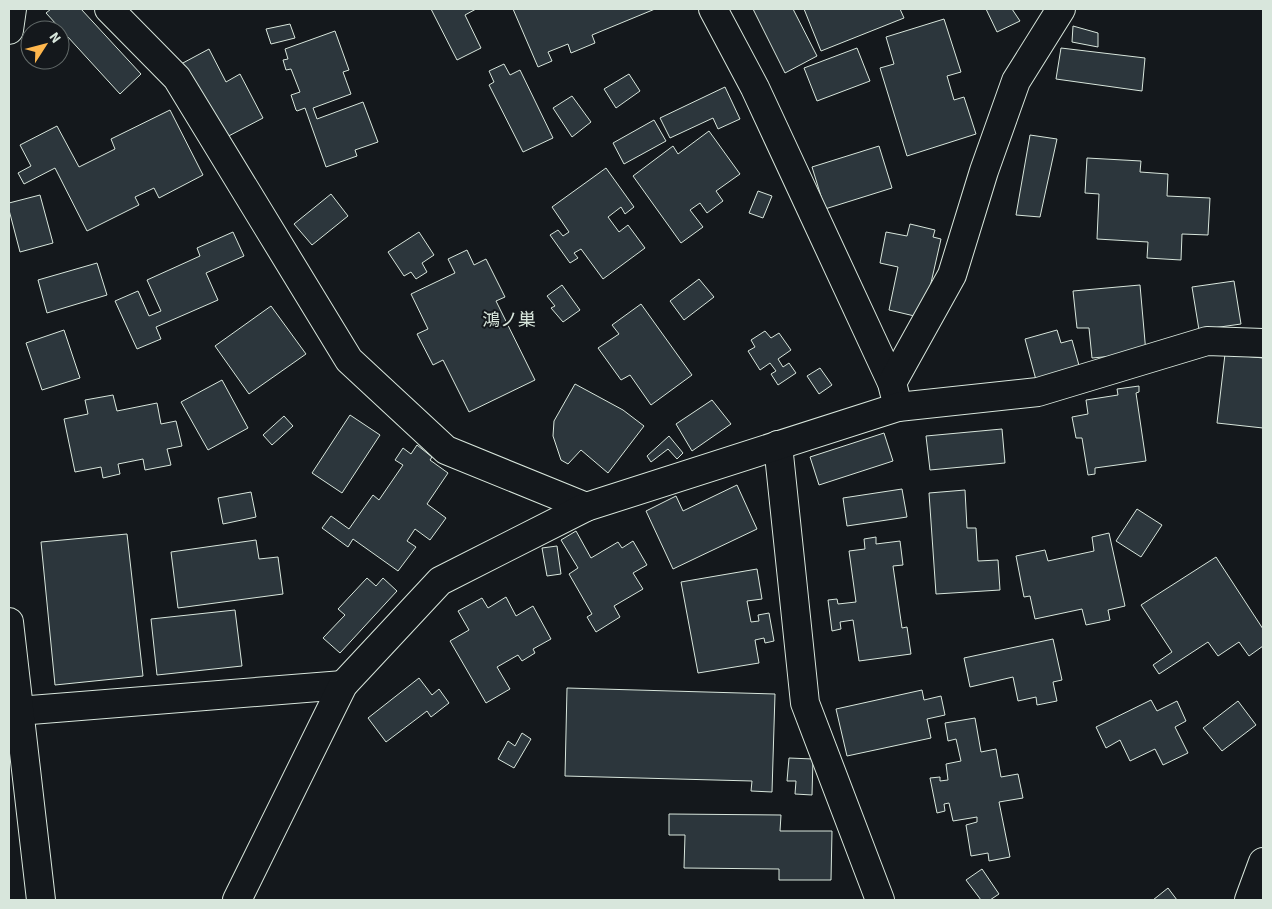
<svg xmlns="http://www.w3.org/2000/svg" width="1272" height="909" font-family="'Source Sans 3','Noto Sans JP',sans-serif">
<rect width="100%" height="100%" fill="#14181c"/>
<!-- building -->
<g fill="#2c363c" stroke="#d8e6dc">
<path d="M51 9H81L141 74 120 94 46 13Z"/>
<path d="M431 9H476L465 15 481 48 457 60Z"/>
<path d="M513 9H655L592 35 595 43 571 53 568 44 548 52 552 61 538 67Z"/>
<path d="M753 9H793L817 56 785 73Z"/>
<path d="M804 9H900L904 18 821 51Z"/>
<path d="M986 9H1012L1020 21 997 32Z"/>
<path d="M944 19 961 72 947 76 954 100 964 97 976 134 907 156 880 68 894 64 886 37Z"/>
<path d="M290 24 295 38 271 44 266 29Z"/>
<path d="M1073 26 1098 33V47L1072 42Z"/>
<path d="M335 31 349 70 343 72 351 94 313 108 317 119 363 102 378 142 355 150 357 156 326 167 305 108 297 111 296 110 291 95 300 92 291 69 286 70 283 60 288 59 285 49Z"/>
<path d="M857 48 870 81 817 101 804 68Z"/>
<path d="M1061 48 1145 58 1142 91 1056 79Z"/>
<path d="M209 49 226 82 240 74 263 118 221 140 181 64Z"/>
<path d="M504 64 510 75 520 70 553 138 523 152 489 85 494 82 489 71Z"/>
<path d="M629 74 640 91 616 108 604 89Z"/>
<path d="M725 87 740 119 718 129 713 118 670 138 660 118Z"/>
<path d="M572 96 591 122 572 137 553 108Z"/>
<path d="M170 110 203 175 159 198 154 188 135 197 139 205 87 231 55 168 24 184 18 173 31 166 20 145 57 126 79 167 115 149 111 139Z"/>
<path d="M654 120 666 141 624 164 613 143Z"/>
<path d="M709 131 740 174 716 191 723 201 707 213 700 203 690 210 703 227 681 243 633 176 673 146 678 154Z"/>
<path d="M1030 135 1057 139 1040 217 1016 215Z"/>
<path d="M879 146 892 188 825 209 812 167Z"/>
<path d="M1087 158 1141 161 1140 172 1168 174 1167 196 1210 198 1208 235 1182 234 1181 260 1147 258 1148 242 1097 239 1099 194 1085 193Z"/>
<path d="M606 168 634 207 625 214 621 207 608 217 619 232 628 225 645 248 603 279 581 249 574 253 578 258 570 263 550 235 558 230 563 236 569 232 552 207Z"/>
<path d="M758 191 772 196 763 218 749 213Z"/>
<path d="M331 194 348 216 312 245 294 224Z"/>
<path d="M40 195 53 243 20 252 9 210V203Z"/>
<path d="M910 224 935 230 933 237 941 239 923 318 889 310 898 267 880 263 886 232 907 236Z"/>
<path d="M233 232 244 256 206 273 218 300 156 327 161 339 137 349 115 301 138 291 149 316 161 311 147 280 200 256 197 248Z"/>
<path d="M419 232 434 255 422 263 427 272 416 279 411 272 404 276 388 252Z"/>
<path d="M467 250 474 265 486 259 505 297 496 301 535 380 469 412 443 360 433 365 417 334 428 329 411 294 455 273 448 259Z"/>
<path d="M97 263 107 295 47 313 38 280Z"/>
<path d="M699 279 714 297 684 320 670 301Z"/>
<path d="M1234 281 1241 324 1199 330 1192 287Z"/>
<path d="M562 285 580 310 563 322 551 308 555 306 547 296Z"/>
<path d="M1140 285 1146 353 1092 358 1089 328H1077L1073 291Z"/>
<path d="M641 304 692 375 651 405 630 375 621 380 598 348 619 334 612 325Z"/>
<path d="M271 306 306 354 249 394 215 346Z"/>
<path d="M64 330 80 378 42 390 26 343Z"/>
<path d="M1057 330 1061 343 1072 340 1080 369 1036 380 1025 339Z"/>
<path d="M765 331 771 338 779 333 791 350 778 359 783 367 789 363 796 373 778 385 771 374 776 371 770 363 760 370 748 351 755 347 751 340Z"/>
<path d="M1225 354 1263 358V428L1217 423Z"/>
<path d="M820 368 832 385 819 394 807 376Z"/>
<path d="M222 380 248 428 208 450 181 402Z"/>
<path d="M575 384 623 410 644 426 608 473 581 450 568 464 561 460 553 436 554 421Z"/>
<path d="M1139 386V392L1136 393 1146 461 1095 468V474L1088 475 1082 438H1076L1072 417 1088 414 1086 400 1118 395 1117 389Z"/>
<path d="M113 395 117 411 157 403 161 424 176 421 182 446 167 449 171 465 145 470 143 459 118 464 120 474 103 478 101 467 75 472 64 419 88 414 85 400Z"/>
<path d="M712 400 731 424 692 451 676 424Z"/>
<path d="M350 415 380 435 342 493 312 473Z"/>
<path d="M284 416 293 426 272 445 263 435Z"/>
<path d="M1002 429 1005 463 930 470 926 436Z"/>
<path d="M884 433 893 461 819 485 810 457Z"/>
<path d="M669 436 683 453 677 459 668 449 651 462 647 456Z"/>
<path d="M417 445 432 457 430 460 448 473 427 504 446 518 430 540 415 529 407 541 416 547 398 571 353 539 348 547 322 528 331 516 349 529 373 495 379 500 403 465 395 460 403 448 411 454Z"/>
<path d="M737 485 757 529 673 569 646 511 676 496 683 511Z"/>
<path d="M902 489 907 517 847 526 843 498Z"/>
<path d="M965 490 967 528H976L978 561 998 560 1000 590 936 594 929 493Z"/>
<path d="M251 492 256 517 223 524 218 498Z"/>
<path d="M1137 509 1162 525 1141 557 1116 541Z"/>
<path d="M576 531 591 558 618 542 622 548 633 541 647 565 633 573 643 589 614 606 620 617 596 632 587 617 592 614 569 574 578 568 561 540Z"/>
<path d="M1109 533 1125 606 1108 610 1110 620 1086 625 1082 609 1035 619 1030 596 1024 597 1016 556 1045 550 1048 561 1094 551 1092 537Z"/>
<path d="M127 534 143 676 55 685 41 542Z"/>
<path d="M876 537V544L900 541 903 565 893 566 902 628 907 627 911 654 859 661 853 620 840 622 841 629 832 631 828 600 837 599 838 604 856 602 849 551 865 549 864 539Z"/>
<path d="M256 540 259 559 278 557 283 594 178 608 171 552Z"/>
<path d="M557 546 561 574 547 576 542 548Z"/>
<path d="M1216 557 1263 629V646L1249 656 1239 642 1218 656 1208 642 1159 674 1153 665 1172 652 1141 605Z"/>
<path d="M757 569 762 599 747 601 751 622 759 621 758 615 769 613 774 641 765 643 764 638 755 640 759 663 698 673 681 582Z"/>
<path d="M367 578 376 586 383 578 397 591 340 653 323 638 345 615 338 609Z"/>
<path d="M506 597 516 616 533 606 551 639 533 649 535 653 522 661 518 655 497 667 510 689 486 703 450 641 469 630 458 611 482 598 488 608Z"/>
<path d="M235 610 242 666 157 675 151 619Z"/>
<path d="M1053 639 1062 680 1053 682 1057 701 1037 705 1036 697 1018 701 1013 677 970 687 964 658Z"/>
<path d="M419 678 432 695 439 689 449 703 431 717 427 711 386 742 368 718Z"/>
<path d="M567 688 775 694 772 792 751 791 752 781 565 776Z"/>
<path d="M922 690 924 700 941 696 945 715 927 719 931 738 847 756 836 709Z"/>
<path d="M1151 700 1157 711 1177 701 1186 721 1175 727 1188 753 1163 765 1155 749 1130 761 1120 740 1106 748 1096 727Z"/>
<path d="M1238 701 1256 725 1222 751 1203 728Z"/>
<path d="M975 718 981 752 996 749 1001 777 1018 774 1023 798 999 802 1010 857 989 861 988 853 971 856 966 825 977 822V817L953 821 949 803 944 804 945 811 937 813 930 778 940 777V781L948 780 946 764 961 761 956 739 948 741 945 723Z"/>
<path d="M522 733 531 739 514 768 498 759 508 741 515 746Z"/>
<path d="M789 758 813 759 812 795 795 794 796 781H787Z"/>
<path d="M669 814 781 815 780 831H832L831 880H779V869L684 868 685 835H669Z"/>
<path d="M982 869 999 894 990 900H981L966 880Z"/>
<path d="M1168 888 1177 900H1153Z"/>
</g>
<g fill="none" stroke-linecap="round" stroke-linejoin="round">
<defs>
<g id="street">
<path d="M109 9 177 78 349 360 446 450 586 507"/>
<path d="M713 9 755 88 892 383 898 407"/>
<path d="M892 383 952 275 984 171 1016 81 1061 9"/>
<path d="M778 445 805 703 880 900"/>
<path d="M18 711 343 685"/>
<path d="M237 900 343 685 440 581 586 507 898 407 1038 392 1207 341 1263 343"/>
<path d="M1249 900 1263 862"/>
</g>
<g id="secondary">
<path d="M9 30 12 9"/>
<path d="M9 622 41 900"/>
</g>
</defs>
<!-- street casing -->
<use href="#street" stroke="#d8e6dc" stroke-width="30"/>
<!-- secondary casing -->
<use href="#secondary" stroke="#d8e6dc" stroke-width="30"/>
<!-- street -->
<use href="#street" stroke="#14181c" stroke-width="28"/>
<!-- secondary -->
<use href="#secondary" stroke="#14181c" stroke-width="28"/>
</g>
<g text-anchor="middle" stroke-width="4" stroke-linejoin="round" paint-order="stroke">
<!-- neighbourhood labels -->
<g font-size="18" fill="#d8e6dc" stroke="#14181c">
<text x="509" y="326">鴻ノ巣</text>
</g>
</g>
<!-- border -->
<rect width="1272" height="909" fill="none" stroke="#d8e6dc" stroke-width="20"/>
<!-- north arrow -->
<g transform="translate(45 45) rotate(54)"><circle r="24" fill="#14181c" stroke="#626a69"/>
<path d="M0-4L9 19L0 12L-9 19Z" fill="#ffb74d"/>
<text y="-8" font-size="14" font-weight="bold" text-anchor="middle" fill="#d8e6dc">N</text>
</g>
</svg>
